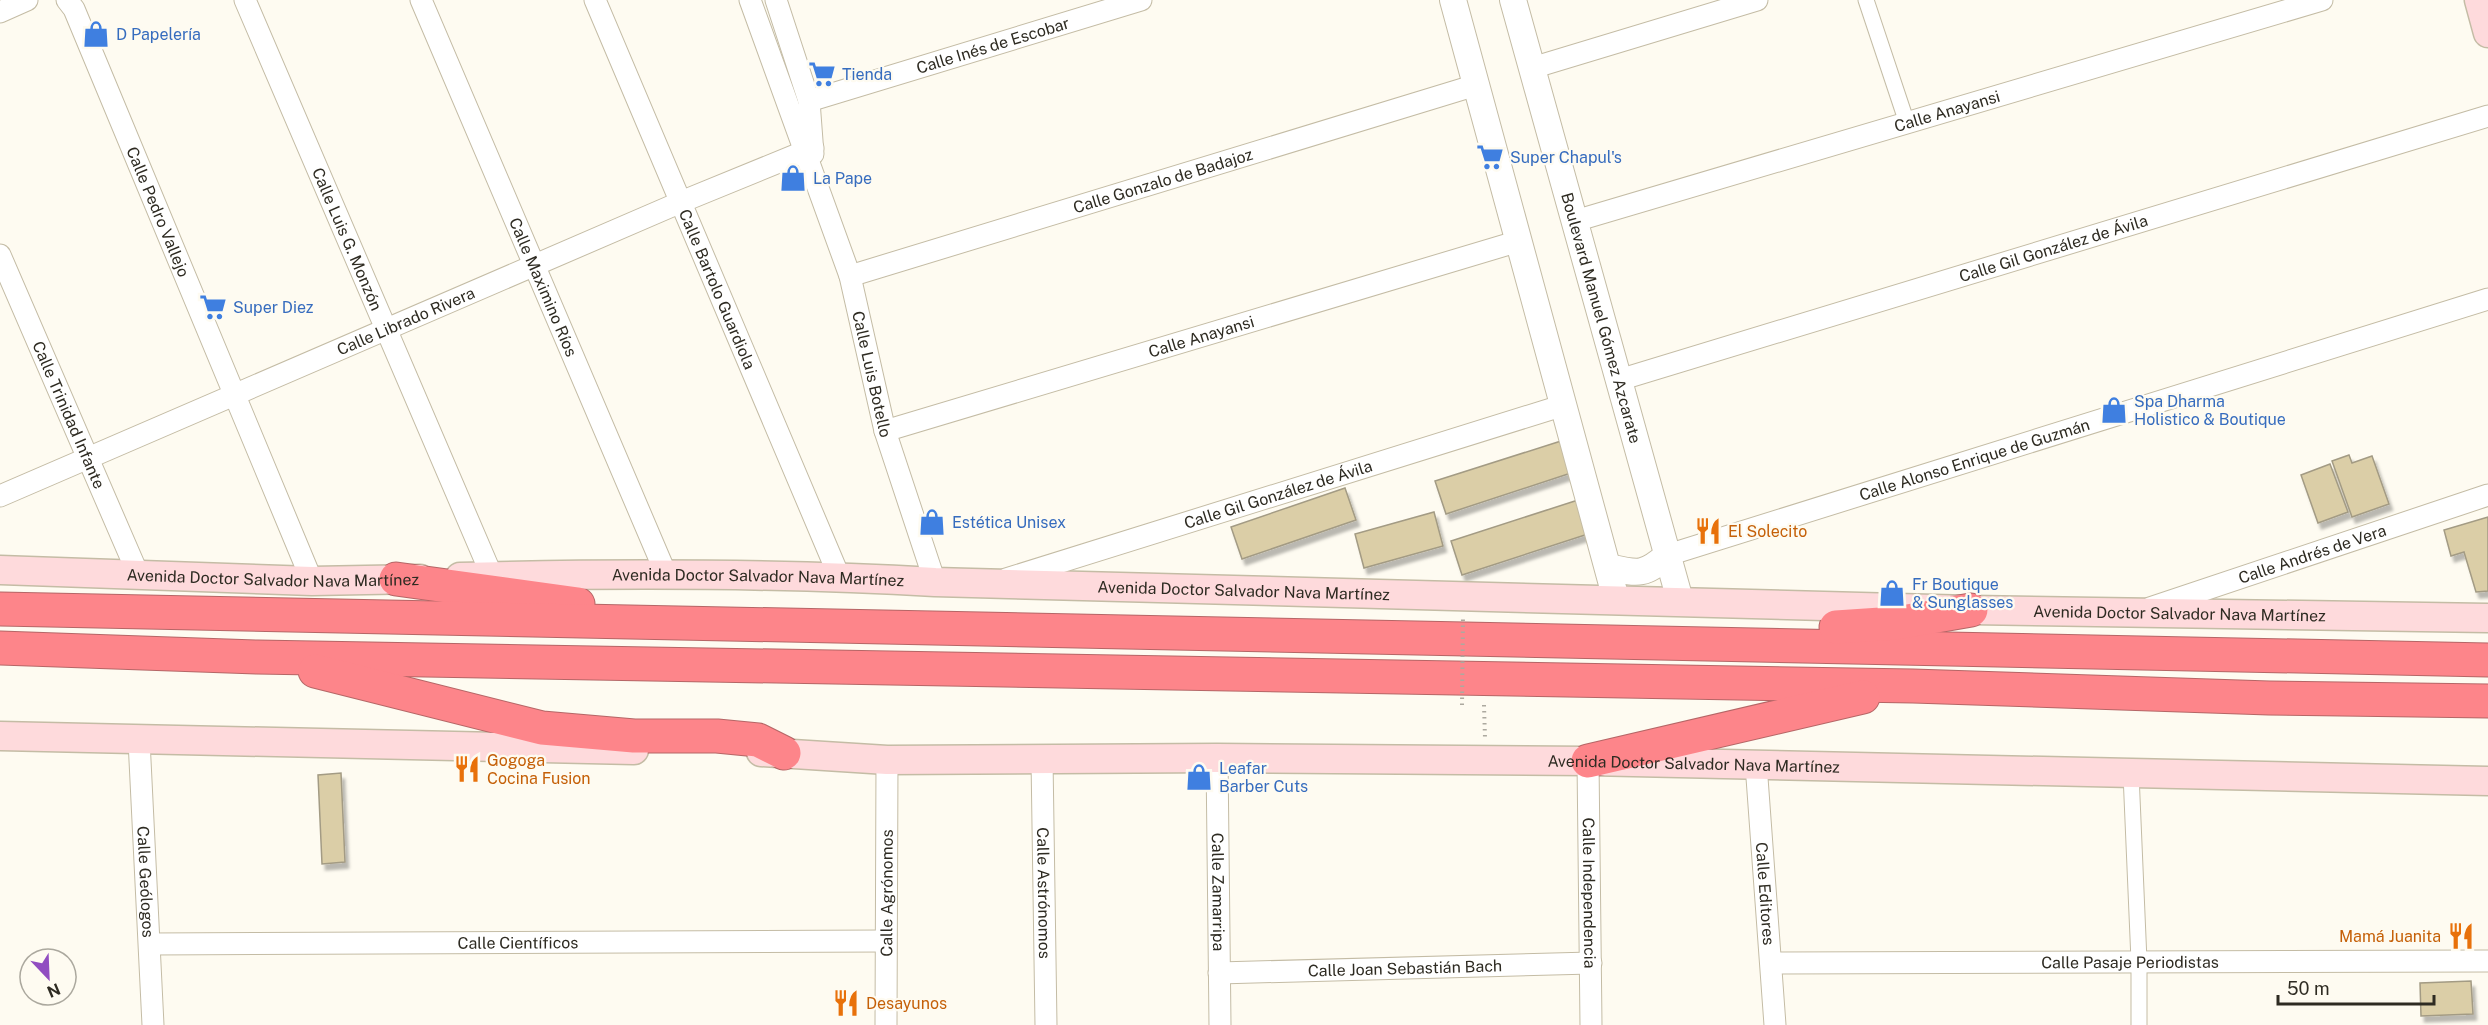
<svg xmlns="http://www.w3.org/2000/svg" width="2488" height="1025" font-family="'Public Sans',sans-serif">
<defs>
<filter id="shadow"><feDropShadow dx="3.5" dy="6" stdDeviation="1.5" flood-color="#0004"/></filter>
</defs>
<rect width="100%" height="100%" fill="#fefbf1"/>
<!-- building -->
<g fill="#dbcea7" stroke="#a39b84" stroke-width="1.5" filter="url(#shadow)">
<path d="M1561 441 1571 473 1446 514 1435 481Z"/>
<path d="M2349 455 2352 463 2372 456 2389 504 2352 517 2332 461Z"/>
<path d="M2330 464 2348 512 2318 523 2301 475Z"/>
<path d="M1345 488 1356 520 1242 559 1231 527Z"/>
<path d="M1578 500 1588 534 1462 575 1451 541Z"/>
<path d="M1434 512 1443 546 1364 568 1355 534Z"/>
<path d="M2488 517V591L2476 592 2464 552 2451 556 2444 530Z"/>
<path d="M341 773 345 862 322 864 318 775Z"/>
<path d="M2471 981 2473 1014 2421 1016 2420 983Z"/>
</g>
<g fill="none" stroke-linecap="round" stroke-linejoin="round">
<defs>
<g id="pedestrian">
<path d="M1866 0 1907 123"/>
<path d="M2131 774 2139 961V1025"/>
</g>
<g id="minor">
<path id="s1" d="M67 0 74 9 312 581"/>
<path id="s2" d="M245 0 492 576"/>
<path id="s3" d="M421 0 666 574"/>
<path id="s4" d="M595 0 839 576"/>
<path id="s5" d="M750 0 850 276 885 431 935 582"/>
<path d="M776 0 809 101 813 154"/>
<path d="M0 12 27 0"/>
<path d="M1532 68 1757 0"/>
<path id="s6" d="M809 101 1141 0"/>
<path id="s7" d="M1575 221 2322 0"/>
<path id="s8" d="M0 255 138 574"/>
<path id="s9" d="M850 276 1476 85"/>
<path id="s10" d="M1619 380 2488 116"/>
<path id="s11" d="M885 431 1519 241"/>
<path id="s12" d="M0 496 681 202 813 148"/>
<path id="s13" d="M1668 555 2488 299"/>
<path id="s14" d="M1006 579 1564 405"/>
<path id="s15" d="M2150 608 2488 495"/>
<path id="s16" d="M139 740 153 1025"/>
<path id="s17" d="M1217 758 1220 1025"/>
<path id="s18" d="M1042 759 1046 1025"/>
<path id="s19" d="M1588 761 1591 1025"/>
<path id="s20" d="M1756 764 1775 1025"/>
<path id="s21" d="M150 944 884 941"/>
<path id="s22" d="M1772 963 2488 961"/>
<path id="s23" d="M1219 973 1591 963"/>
<path id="s24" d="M886 1025 887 760"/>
</g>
<g id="tertiary">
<path d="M1453 0 1616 599"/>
<path id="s25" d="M1513 0 1680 600"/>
<path d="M1608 567C1639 574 1643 576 1668 555"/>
</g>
<g id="secondary">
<path d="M2479 0 2488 33"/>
<path id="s26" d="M0 570 312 581 420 579"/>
<path id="s27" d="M460 577C618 573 777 573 935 582L1971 610 2488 618"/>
<path d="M0 736 634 750"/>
<path id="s28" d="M761 752 887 760 1217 758 1588 761 2488 781"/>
</g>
<g id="motorway">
<path d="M396 579 578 604"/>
<path d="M0 609 2488 660"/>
<path d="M1836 627 1896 623 1971 610"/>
<path d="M0 648 257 657 1913 686 2269 698 2488 701"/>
<path d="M315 671 542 728 634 736H717L758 740 784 753"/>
<path d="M1588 761 1863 697"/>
</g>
</defs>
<!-- pedestrian casing -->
<use href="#pedestrian" stroke="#c4bca5" stroke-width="17"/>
<!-- minor casing -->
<use href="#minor" stroke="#c4bca5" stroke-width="23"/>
<!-- tertiary casing -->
<use href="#tertiary" stroke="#c4bca5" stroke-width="28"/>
<!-- secondary casing -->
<use href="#secondary" stroke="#c4bca5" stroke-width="31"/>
<!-- motorway casing -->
<use href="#motorway" stroke="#b56666" stroke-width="35"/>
<!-- path -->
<path stroke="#aca99f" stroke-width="4" stroke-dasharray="1.5 4.5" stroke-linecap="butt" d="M1484 705 1485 738"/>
<!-- pedestrian -->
<use href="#pedestrian" stroke="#fff" stroke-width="15"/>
<!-- minor -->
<use href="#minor" stroke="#fff" stroke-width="21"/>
<!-- tertiary -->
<use href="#tertiary" stroke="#fff" stroke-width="26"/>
<!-- secondary -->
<use href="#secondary" stroke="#fedadc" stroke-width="28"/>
<!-- motorway -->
<use href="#motorway" stroke="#fd858a" stroke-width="33"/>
<!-- path-bridge -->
<path stroke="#aca99f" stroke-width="4" stroke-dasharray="1.5 4.5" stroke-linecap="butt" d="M1462 705 1463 615"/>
</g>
<!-- icons -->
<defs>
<symbol id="shop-bare" viewBox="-9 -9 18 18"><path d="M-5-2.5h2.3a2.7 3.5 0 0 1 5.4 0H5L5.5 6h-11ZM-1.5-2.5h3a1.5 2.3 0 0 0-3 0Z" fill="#3f7fe0" stroke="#fefbf1" stroke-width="2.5" paint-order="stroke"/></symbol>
<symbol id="supermarket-bare" viewBox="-9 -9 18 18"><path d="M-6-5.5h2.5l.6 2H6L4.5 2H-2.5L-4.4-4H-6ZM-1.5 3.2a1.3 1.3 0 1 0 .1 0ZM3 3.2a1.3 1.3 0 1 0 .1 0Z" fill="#3f7fe0" stroke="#fefbf1" stroke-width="2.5" paint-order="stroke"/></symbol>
<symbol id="restaurant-bare" viewBox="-9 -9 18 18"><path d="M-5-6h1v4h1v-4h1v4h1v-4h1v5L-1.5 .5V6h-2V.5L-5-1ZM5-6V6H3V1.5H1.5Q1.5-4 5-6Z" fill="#e8710a" stroke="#fefbf1" stroke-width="2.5" paint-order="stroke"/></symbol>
</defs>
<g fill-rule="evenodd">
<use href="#shop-bare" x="77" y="15" width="38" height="38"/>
<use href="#supermarket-bare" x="803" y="55" width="38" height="38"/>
<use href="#supermarket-bare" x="1471" y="138" width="38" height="38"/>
<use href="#shop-bare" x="774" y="159" width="38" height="38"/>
<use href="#supermarket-bare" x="194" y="288" width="38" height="38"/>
<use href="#shop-bare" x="2095" y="391" width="38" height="38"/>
<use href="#shop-bare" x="913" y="503" width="38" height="38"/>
<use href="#restaurant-bare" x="1689" y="512" width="38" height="38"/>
<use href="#shop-bare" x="1873" y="574" width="38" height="38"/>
<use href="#restaurant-bare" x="448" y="750" width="38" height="38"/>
<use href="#shop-bare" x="1180" y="758" width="38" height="38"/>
<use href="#restaurant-bare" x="2442" y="917" width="38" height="38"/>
<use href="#restaurant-bare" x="827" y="984" width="38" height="38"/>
</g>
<g text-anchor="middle" stroke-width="4.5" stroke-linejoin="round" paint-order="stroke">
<!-- shop labels -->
<g font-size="16" fill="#366cbe" stroke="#fefbf1" text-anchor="start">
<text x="116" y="40">D Papelería</text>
<text x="842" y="80">Tienda</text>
<text x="1510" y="163">Super Chapul's</text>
<text x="813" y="184">La Pape</text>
<text x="233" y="313">Super Diez</text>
<text x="2134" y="407">Spa Dharma<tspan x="2134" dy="18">Holistico &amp; Boutique</tspan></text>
<text x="952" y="528">Estética Unisex</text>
<text x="1912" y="590">Fr Boutique<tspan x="1912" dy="18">&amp; Sunglasses</tspan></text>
<text x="1219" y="774">Leafar<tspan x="1219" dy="18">Barber Cuts</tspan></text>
</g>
<!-- street labels -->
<g font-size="16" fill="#2e2b22" stroke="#fefbf1">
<text dy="6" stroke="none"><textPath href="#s6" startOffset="192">Calle Inés de Escobar</textPath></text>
<text dy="6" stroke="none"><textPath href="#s7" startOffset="388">Calle Anayansi</textPath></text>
<text dy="6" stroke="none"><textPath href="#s9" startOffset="327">Calle Gonzalo de Badajoz</textPath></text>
<text dy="6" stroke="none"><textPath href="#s1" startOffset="231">Calle Pedro Vallejo</textPath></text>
<text dy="6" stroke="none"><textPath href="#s2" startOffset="260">Calle Luis G. Monzón</textPath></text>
<text dy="6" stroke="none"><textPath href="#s10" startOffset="454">Calle Gil González de Ávila</textPath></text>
<text dy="6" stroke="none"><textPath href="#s3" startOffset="312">Calle Maximino Ríos</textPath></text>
<text dy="6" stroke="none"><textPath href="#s4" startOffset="314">Calle Bartolo Guardiola</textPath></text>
<text dy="6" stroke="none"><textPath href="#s25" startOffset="330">Boulevard Manuel Gómez Azcarate</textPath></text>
<text dy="6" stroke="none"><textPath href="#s12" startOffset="442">Calle Librado Rivera</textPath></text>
<text dy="6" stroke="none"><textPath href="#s11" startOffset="330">Calle Anayansi</textPath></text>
<text dy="6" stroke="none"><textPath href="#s5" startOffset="394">Calle Luis Botello</textPath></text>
<text dy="6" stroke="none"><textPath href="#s8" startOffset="174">Calle Trinidad Infante</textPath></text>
<text dy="6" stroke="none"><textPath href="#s13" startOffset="321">Calle Alonso Enrique de Guzmán</textPath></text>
<text dy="6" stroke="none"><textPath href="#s14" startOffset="285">Calle Gil González de Ávila</textPath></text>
<text dy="6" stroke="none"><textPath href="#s15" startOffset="171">Calle Andrés de Vera</textPath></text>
<text dy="6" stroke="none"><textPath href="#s26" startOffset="273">Avenida Doctor Salvador Nava Martínez</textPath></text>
<text dy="6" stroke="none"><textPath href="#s27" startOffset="298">Avenida Doctor Salvador Nava Martínez</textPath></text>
<text dy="6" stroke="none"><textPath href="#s27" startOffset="784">Avenida Doctor Salvador Nava Martínez</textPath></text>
<text dy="6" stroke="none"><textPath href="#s27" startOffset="1720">Avenida Doctor Salvador Nava Martínez</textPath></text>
<text dy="6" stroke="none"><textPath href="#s28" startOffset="933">Avenida Doctor Salvador Nava Martínez</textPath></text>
<text dy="6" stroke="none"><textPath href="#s16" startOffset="142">Calle Geólogos</textPath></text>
<text dy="6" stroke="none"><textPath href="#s17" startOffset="134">Calle Zamarripa</textPath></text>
<text dy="6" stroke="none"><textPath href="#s18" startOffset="134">Calle Astrónomos</textPath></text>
<text dy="6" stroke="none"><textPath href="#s24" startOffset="132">Calle Agrónomos</textPath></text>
<text dy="6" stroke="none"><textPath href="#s19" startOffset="132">Calle Independencia</textPath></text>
<text dy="6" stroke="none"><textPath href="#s20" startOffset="130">Calle Editores</textPath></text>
<text dy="6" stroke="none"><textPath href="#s21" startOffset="368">Calle Científicos</textPath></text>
<text dy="6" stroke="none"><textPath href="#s22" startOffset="358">Calle Pasaje Periodistas</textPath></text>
<text dy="6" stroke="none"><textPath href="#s23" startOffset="186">Calle Joan Sebastián Bach</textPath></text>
</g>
<!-- food labels -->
<g font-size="16" fill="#c56008" stroke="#fefbf1" text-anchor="start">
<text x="1728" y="537">El Solecito</text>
<text x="487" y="766">Gogoga<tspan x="487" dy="18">Cocina Fusion</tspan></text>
<text x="2441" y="942" text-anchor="end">Mamá Juanita</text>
<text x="866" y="1009">Desayunos</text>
</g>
</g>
<!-- north arrow -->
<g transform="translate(48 977) rotate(157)"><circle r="28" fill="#fefbf1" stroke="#aba89e" stroke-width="1.5"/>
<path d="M0-4.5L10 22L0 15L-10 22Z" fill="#914dc1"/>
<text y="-9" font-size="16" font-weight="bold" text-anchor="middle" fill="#2e2b22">N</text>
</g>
<!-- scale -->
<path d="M2278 995v9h156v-9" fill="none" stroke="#2e2b22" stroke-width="3"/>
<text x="2287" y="995" font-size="18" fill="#2e2b22" stroke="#fefbf1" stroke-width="4.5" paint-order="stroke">50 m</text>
</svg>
